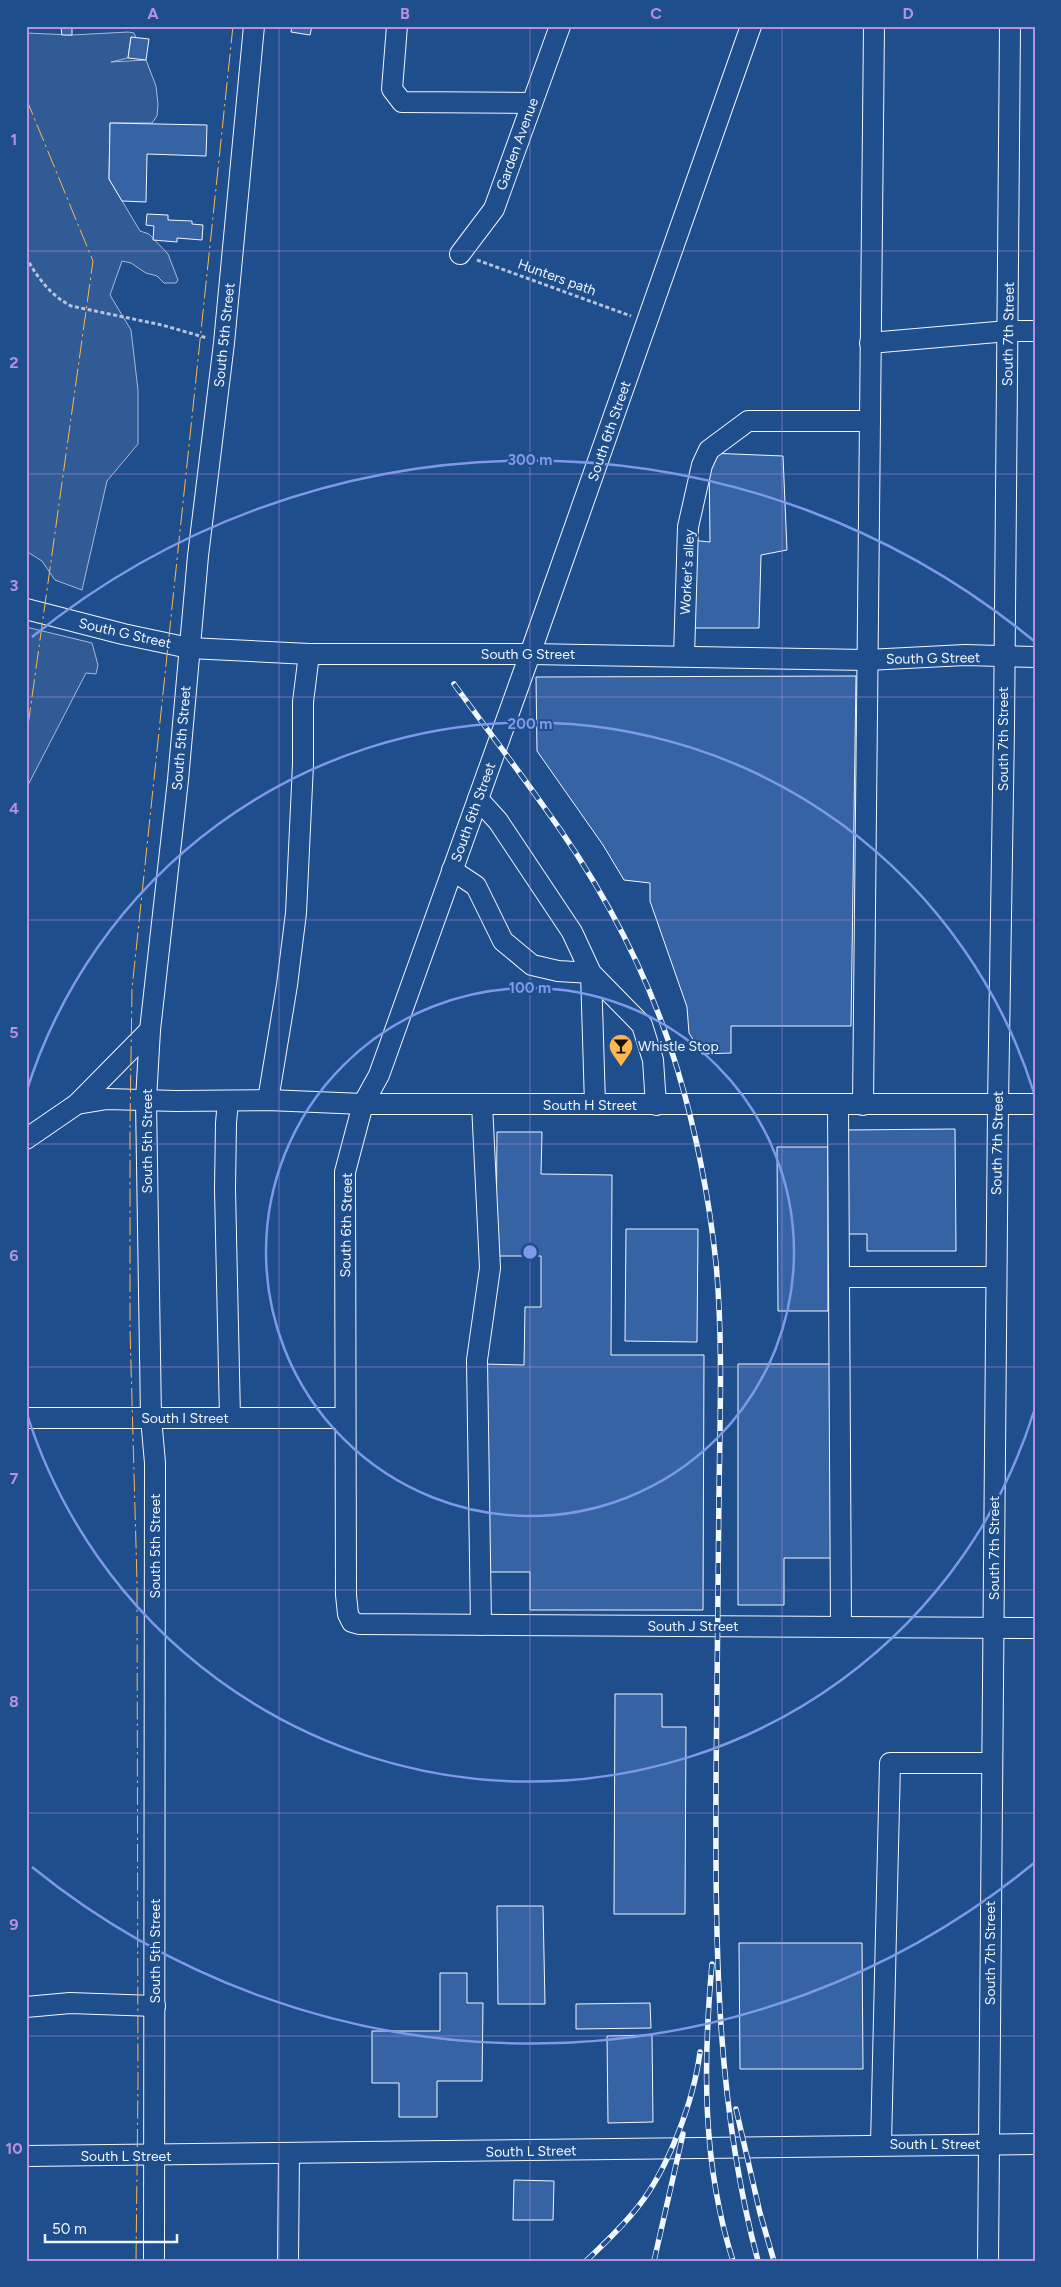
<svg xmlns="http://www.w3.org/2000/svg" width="1061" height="2287" font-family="Figtree,sans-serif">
<rect width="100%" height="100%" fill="#1f4e8c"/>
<!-- built -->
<g fill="#305b95" stroke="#a8bbd7">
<path d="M128 32 134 33 136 38 131 37 128 58 111 62 146 60 156 86 158 104 157 116 152 123H110L109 179 140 231 149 234 168 254 178 280 176 283H164L157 276 146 273 131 263 122 261 110 295 131 330 138 390V444L107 481 82 590 55 580 42 561 26 551V33L72 35Z"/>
<path d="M26 627 92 643 98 665 96 674 86 673 26 789Z"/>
</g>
<!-- building -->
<g fill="#3563a3" stroke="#f2f6ff">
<path d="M292 26H312L310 35 291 32Z"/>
<path d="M61 28H72V35H62Z"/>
<path d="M131 37 149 39 146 60 128 58Z"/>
<path d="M110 123 207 125 206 156 147 154 146 202 122 201 109 179Z"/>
<path d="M147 214 168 215V220L192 221V224L203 225 202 240 177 238V242L153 240 154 226 146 225Z"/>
<path d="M709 453 783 456 787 550 761 555 759 628H690V540L710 542Z"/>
<path d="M856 676 851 1026H731V1053L702 1054 689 1033 687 1007 650 901V883L624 880 603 845 537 751 536 677Z"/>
<path d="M955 1129 956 1251H867V1234H846V1130Z"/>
<path d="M497 1132H542L541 1174 612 1175 611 1355H704L703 1610H530V1572H482L483 1364 524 1365 525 1307H541V1256H496Z"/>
<path d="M777 1147H828V1311H778Z"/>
<path d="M626 1229H698L697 1342 625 1341Z"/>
<path d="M738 1364H838V1558H784V1605H738Z"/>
<path d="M615 1694H662V1727H686L685 1914H614Z"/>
<path d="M497 1906H543L545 2004H498Z"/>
<path d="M739 1943H862L863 2069H740Z"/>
<path d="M440 1973H467V2003H483L482 2081H437V2117H399V2083H372V2031H440Z"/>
<path d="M650 2003 651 2028 576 2029V2004Z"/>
<path d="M652 2035 653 2122 608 2123 607 2036Z"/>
<path d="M514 2180 554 2181 553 2220H513Z"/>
</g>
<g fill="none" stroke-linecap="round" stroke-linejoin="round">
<defs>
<g id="minor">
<path d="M397 26 392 89 402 102 532 103"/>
<path d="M751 26 530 654 379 1075 363 1104 345 1172 346 1595 348 1614 352 1622 359 1624 1035 1628"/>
<path d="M460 254 494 209 560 26"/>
<path d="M870 343 1008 331H1035"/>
<path d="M26 609 123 634 189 648 309 654H530L867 660 965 655 1035 657"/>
<path d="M684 656 688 527 702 465 709 450 748 421H870"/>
<path d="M478 799 498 821 572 932 591 973 642 1025 653 1060 656 1105"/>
<path d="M452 870 476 886 503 941 532 965 558 971 591 973 595 1104"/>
<path d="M268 1100 287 985 296 913 303 764V702L309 654"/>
<path d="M228 1101 226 1123 225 1189 230 1418"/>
<path d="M77 1104 150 1030"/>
<path d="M838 1105 841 1627"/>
<path d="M863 1105 874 26"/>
<path d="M26 1139 77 1104 107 1099 176 1101 268 1100 363 1104H1035"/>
<path d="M839 1277H996"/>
<path d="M26 1418H345"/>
<path d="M481 1625 477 1360 490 1268 482 1104"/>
<path d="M26 2007 70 2003 155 2006"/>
<path d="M881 2144 890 1763H992"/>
<path d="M26 2156 1035 2144"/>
<path d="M154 2261 155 1463 151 1418 146 1100 150 1030 178 780 198 556 224 343 254 26"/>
<path d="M288 2261 289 2154"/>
<path d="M988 2261 998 1105 1004 728 1010 26"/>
</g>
</defs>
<!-- minor casing -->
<use href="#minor" stroke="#f2f6ff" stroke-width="22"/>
<!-- path -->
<g stroke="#b3c4dc" stroke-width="3" stroke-dasharray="4 2.5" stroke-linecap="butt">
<path d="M26 257C37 277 50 295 71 306L162 325 207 338"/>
<path d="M477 260 631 316"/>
</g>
<!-- minor -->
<use href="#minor" stroke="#1f4e8c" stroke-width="20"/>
<defs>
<g id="rail">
<path d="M454 684C483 724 513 763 542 804 600 883 649 974 677 1068 696 1131 709 1197 716 1263 723 1339 720 1417 719 1494 718 1591 717 1687 716 1784 715 1944 716 2105 758 2261"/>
<path d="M712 1964C703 2064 702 2164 733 2261"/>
<path d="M736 2109 760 2213 774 2261"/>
<path d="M586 2261C604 2244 622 2227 637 2208 668 2170 694 2100 700 2052"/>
<path d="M654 2261 683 2134"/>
</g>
</defs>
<!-- rail casing -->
<use href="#rail" stroke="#f2f6ff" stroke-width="5.5"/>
<!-- rail -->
<use href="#rail" stroke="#1f4e8c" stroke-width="4" stroke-dasharray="11" stroke-linecap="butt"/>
<!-- power -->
<g stroke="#ffb74d" stroke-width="1" stroke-dasharray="18 4 2.5 4" stroke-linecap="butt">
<path d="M26 98 93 261 26 740"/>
<path d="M136 2261 138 2084 137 1581 130 1329V1126L132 989 233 26"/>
</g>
</g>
<!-- grid -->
<path fill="none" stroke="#b691df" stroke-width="1" stroke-opacity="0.55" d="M279 26V2261M530 26V2261M782 26V2261M26 251H1035M26 474H1035M26 697H1035M26 920H1035M26 1144H1035M26 1367H1035M26 1590H1035M26 1813H1035M26 2036H1035"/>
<!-- distance rings -->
<g fill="none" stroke="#7d9aea" stroke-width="2.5">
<circle cx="530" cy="1252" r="264"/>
<path d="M1034 1411A528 528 0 0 1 26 1411M26 1093A528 528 0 0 1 1034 1093"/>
<path d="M1034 1863A792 792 0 0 1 32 1867M32 637A792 792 0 0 1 1034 641"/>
</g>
<!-- icons -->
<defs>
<symbol id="bar-pin" viewBox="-11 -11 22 30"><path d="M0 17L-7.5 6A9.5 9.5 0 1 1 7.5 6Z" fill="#ffb74d" stroke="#1f4e8c"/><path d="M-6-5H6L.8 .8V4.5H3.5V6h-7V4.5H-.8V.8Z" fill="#111"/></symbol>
</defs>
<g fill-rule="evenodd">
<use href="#bar-pin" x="607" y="1032" width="28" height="38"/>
</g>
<g text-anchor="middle" stroke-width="4" stroke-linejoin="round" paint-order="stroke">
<!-- street labels -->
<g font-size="14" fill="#f2f6ff" stroke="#1f4e8c">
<text transform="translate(517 144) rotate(-70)" y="5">Garden Avenue</text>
<text transform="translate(557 277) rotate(20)" y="5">Hunters path</text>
<text transform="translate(1008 334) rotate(-89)" y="5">South 7th Street</text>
<text transform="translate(224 335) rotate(-84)" y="5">South 5th Street</text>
<text transform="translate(609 431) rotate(-71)" y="5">South 6th Street</text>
<text transform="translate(687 572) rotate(-87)" y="5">Worker's alley</text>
<text transform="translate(125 633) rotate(13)" y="5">South G Street</text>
<text x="528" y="659">South G Street</text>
<text transform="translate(933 658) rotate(-1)" y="5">South G Street</text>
<text transform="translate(181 738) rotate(-85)" y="5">South 5th Street</text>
<text transform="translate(1003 739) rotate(-90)" y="5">South 7th Street</text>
<text transform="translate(473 812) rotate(-70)" y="5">South 6th Street</text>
<text x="590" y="1110">South H Street</text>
<text transform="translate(147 1141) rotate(-90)" y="5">South 5th Street</text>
<text transform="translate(997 1143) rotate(-89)" y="5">South 7th Street</text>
<text transform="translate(346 1225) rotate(-89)" y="5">South 6th Street</text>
<text x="185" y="1423">South I Street</text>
<text transform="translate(155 1546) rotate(-90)" y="5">South 5th Street</text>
<text transform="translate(994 1548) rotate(-90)" y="5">South 7th Street</text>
<text x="693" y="1631">South J Street</text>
<text transform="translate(155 1951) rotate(-90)" y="5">South 5th Street</text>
<text transform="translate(990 1953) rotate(-90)" y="5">South 7th Street</text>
<text x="935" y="2149">South L Street</text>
<text transform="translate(531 2151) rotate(-1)" y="5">South L Street</text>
<text x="126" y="2161">South L Street</text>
</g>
<!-- poi labels -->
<g font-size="14" fill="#f2f6ff" stroke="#1f4e8c" text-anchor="start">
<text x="638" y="1051">Whistle Stop</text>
</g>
</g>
<circle cx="530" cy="1252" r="8" fill="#7d9aea" stroke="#1f4e8c" stroke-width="2.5"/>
<g font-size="15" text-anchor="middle" font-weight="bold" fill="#7d9aea" stroke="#1f4e8c" stroke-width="4" stroke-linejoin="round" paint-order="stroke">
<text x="530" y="465">300 m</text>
<text x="530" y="729">200 m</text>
<text x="530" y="993">100 m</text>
</g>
<!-- border -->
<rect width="1061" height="2287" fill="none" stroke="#1f4e8c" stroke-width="55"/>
<!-- scale -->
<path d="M45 2234v8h132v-8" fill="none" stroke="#f2f6ff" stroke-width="2.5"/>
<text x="52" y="2234" font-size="15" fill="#f2f6ff" stroke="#1f4e8c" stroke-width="4" paint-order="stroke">50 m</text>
<rect x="28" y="28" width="1006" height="2232" fill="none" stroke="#b691df" stroke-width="2"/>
<g font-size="16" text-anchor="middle" font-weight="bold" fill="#b691df">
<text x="153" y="19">A</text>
<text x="405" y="19">B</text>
<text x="656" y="19">C</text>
<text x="908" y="19">D</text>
<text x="14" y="145">1</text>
<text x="14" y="368">2</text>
<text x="14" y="591">3</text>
<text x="14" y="814">4</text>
<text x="14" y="1038">5</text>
<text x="14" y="1261">6</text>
<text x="14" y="1484">7</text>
<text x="14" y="1707">8</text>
<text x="14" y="1930">9</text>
<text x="14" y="2154">10</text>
</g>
</svg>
